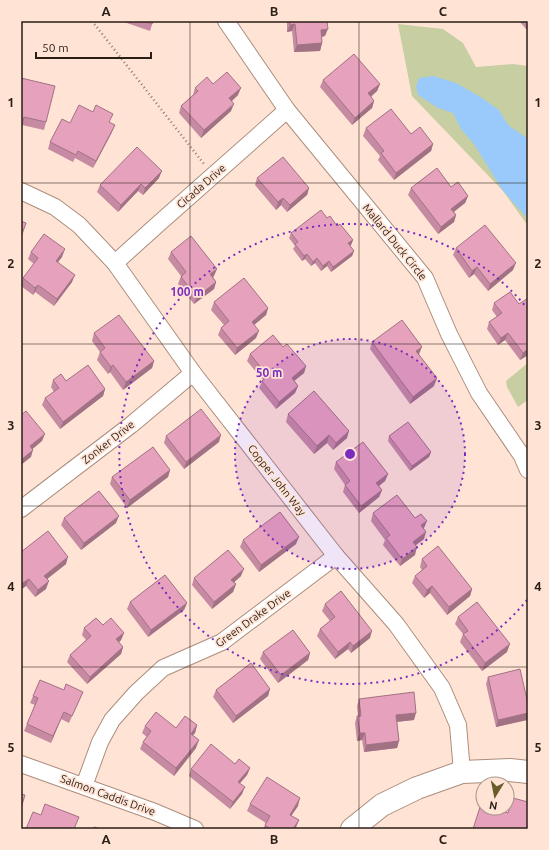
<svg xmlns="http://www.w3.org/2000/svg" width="549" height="850" font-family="Ubuntu,sans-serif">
<rect width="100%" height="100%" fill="#ffe4d5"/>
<!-- green -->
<g fill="#c6cea2">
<path d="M398 24 443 29 463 43 476 67 513 64 528 66V226L503 191 412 96Z"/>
<path d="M528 363V400L518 407 507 387 506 381Z"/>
</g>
<!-- water -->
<path fill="#99cafb" d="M433 76 456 83 482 98 499 110 508 125 528 139V219L503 191 474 144 461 129 453 113 438 108 418 95 416 87 419 78Z"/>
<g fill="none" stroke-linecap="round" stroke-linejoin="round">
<defs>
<g id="street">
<path d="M226 21 287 110 425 278 449 334 479 393 522 456 528 470"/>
<path d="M21 191 55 207 79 225 115 263 193 373 336 556 396 624 442 688 458 725 462 772"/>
<path d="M115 263 156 226 287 110"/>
<path d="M21 509 131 425 193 373"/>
<path d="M21 764 155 812 195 829"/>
<path d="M84 786 100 742 112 720 136 693 163 668 222 642 336 556"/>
</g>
<path id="secondary" d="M352 829 382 805 417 788 462 772 510 770 528 772"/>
</defs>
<!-- street casing -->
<use href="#street" stroke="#ac8d7c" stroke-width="18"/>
<!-- secondary casing -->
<use href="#secondary" stroke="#ac8d7c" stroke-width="24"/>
<!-- path -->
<path stroke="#8d7a6f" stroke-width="2.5" stroke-dasharray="1 3" stroke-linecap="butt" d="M92 21 204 164"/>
<!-- street -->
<use href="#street" stroke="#fff" stroke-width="16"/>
<!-- secondary -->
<use href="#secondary" stroke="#fff" stroke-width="22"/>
</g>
<!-- wall -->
<g fill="#c68ba2">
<path d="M121 21H153L150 31Z"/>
<path d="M287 21H327L325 36 322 37V43L320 51 294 52 292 31 287 32Z"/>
<path d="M519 21H528V28L526 29Z"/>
<path d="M21 78 46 122 44 130 22 125 21 129Z"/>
<path d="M323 80 380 84 377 91 371 97 374 101 372 108 352 125 320 87Z"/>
<path d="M213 84 238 95 232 101 231 111 201 138 179 113 181 106 193 95 195 88Z"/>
<path d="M110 122 112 132 93 168 75 158 73 162 48 149 50 142 70 123Z"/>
<path d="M366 128 411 134 433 144 431 151 394 180 378 160 380 156 363 136Z"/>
<path d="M159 178 143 195 138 191 118 212 97 192 100 185Z"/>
<path d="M257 178 309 188 307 195 287 212 281 205 276 210 255 185Z"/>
<path d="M451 187 468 196 465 203 454 212 456 215 454 222 438 234 408 195 411 188Z"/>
<path d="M327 218 337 226 353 240 351 245 350 246 354 251 352 256 331 272 327 266 321 271 315 263 311 266 305 259 302 261 293 249 295 246 289 238 291 233Z"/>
<path d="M456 248 513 270 488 291 474 274 469 278 453 255Z"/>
<path d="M31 252 62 257 58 262 72 282 54 306 35 292 33 295 21 286V283L23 278 34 264 28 259Z"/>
<path d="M171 252 214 276 213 277 216 282 214 289 194 304 178 284 181 276 168 259Z"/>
<path d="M510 292 528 355 520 360 505 340 498 345 487 329 489 322 497 317 492 310 494 303Z"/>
<path d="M214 302 268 308 266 315 254 325 256 338 235 355 218 335 221 328 224 325 211 310Z"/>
<path d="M94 333 154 361 152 368 123 390 110 372 108 374 97 360 100 352 92 341Z"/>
<path d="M372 342 419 354 434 386 410 404 370 349Z"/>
<path d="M283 347 306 366 304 373 294 381 298 386 295 393 276 409 259 388 263 380 247 361 250 354Z"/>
<path d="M53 380 66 381 105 389 103 396 60 429 42 405 45 398 54 392 51 387Z"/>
<path d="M288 414 347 438 333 450 327 443 314 454 286 422Z"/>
<path d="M166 436 219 442 184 469 164 443Z"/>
<path d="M389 436 431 452 429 457 410 471 388 441Z"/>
<path d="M336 462 388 474 385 481 379 486 382 490 379 497 359 513 343 492 345 485 334 469Z"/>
<path d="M170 470 168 477 127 508 110 484 112 477Z"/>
<path d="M373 513 415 518 424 528V539L416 545 415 555 400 566 383 545 385 540 371 521Z"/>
<path d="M64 518 116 523 81 550 61 525Z"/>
<path d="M243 540 296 544 259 572 240 547Z"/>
<path d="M21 552 66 564 47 579 46 589 35 597 26 586Z"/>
<path d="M422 559 472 589 470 596 447 615 430 593 424 598 412 583 415 576 422 570 420 567Z"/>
<path d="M241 576 234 582 236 584 233 592 212 609 192 585 194 578Z"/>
<path d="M130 602 187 603 184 610 148 637 127 609Z"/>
<path d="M325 604 370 638 351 653 348 649 335 659 317 636 320 629 330 621 322 611Z"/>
<path d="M458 617 507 652 482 671 460 642 463 634 455 624Z"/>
<path d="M103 625 124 633 121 640 119 642 123 647 121 654 87 684 67 662 70 655 86 640 82 635 84 628Z"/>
<path d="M263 652 310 653 308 660 278 683 260 659Z"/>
<path d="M488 677 528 704 527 720 496 727 486 684Z"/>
<path d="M270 689 268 696 233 723 213 697 216 690Z"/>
<path d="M64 690 80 699 69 723 61 719 51 743 24 731 35 705 30 703 33 696Z"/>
<path d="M359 699 414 720 397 722 399 741 397 748 364 752 362 740 357 741 355 723 357 716H358L357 706Z"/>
<path d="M197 725 195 733 192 735 196 748 174 776 140 749 143 742 147 737 142 733 145 726 176 728Z"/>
<path d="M235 764 250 768 247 775 240 783 242 794 230 809 189 776 191 769Z"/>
<path d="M250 804 298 806 291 816 299 820 296 827 295 829H263L266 823 247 811Z"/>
</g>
<!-- shaded-wall -->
<g fill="#a17184">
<path d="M295 24 292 31 287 32 290 25Z"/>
<path d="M328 29 325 36 319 37 321 30Z"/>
<path d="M322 43 320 51 294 52 297 45Z"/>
<path d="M380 84 377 91 365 101 368 93Z"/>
<path d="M241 88 238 95 227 105 229 98Z"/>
<path d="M374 101 372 108 352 125 355 118Z"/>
<path d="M234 104 231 111 201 138 204 130Z"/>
<path d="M115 125 112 132 93 168 96 161Z"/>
<path d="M433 144 431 151 394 180 396 173Z"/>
<path d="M162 171 159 178 143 195 145 188Z"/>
<path d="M141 184 138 191 118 212 121 205Z"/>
<path d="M309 188 307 195 287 212 290 205Z"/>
<path d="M468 196 465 203 448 216 451 209Z"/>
<path d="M283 198 281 205 276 210 278 202Z"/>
<path d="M456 215 454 222 438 234 441 227Z"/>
<path d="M353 240 351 245 346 248 348 243Z"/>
<path d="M65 249 62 257 53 268 56 261Z"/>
<path d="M354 251 352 256 331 272 333 267Z"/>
<path d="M307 254 305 259 302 261 304 256Z"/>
<path d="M317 258 315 263 311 266 313 262Z"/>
<path d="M329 261 327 266 321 271 323 266Z"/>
<path d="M516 263 513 270 488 291 490 284Z"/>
<path d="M477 267 474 274 469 278 472 271Z"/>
<path d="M217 269 214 276 208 281 210 274Z"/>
<path d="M75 275 72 282 54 306 57 299Z"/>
<path d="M216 282 214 289 194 304 197 297Z"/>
<path d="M38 285 35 292 33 295 35 288Z"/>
<path d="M268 308 266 315 249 329 252 322Z"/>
<path d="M259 331 256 338 235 355 237 348Z"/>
<path d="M508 333 505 340 498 345 501 338Z"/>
<path d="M422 347 419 354 414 358 416 351Z"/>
<path d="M528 349V355L520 360 523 353Z"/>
<path d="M154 361 152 368 123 390 126 382Z"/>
<path d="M113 365 110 372 108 374 111 367Z"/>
<path d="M306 366 304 373 289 385 292 378Z"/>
<path d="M437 378 434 386 410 404 413 397Z"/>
<path d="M298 386 295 393 276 409 279 402Z"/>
<path d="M105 389 103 396 60 429 63 422Z"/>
<path d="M349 431 347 438 333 450 336 443Z"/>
<path d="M45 434 42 441 28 453 30 446Z"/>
<path d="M221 435 219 442 184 469 186 462Z"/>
<path d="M329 435 327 443 314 454 317 446Z"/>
<path d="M33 450 31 457 21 465V460Z"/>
<path d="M431 452 429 457 410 471 412 466Z"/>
<path d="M170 470 168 477 127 508 130 500Z"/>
<path d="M388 474 385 481 374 490 376 483Z"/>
<path d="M382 490 379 497 359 513 361 506Z"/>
<path d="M119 516 116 523 81 550 84 543Z"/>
<path d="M427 521 424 528 419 532 421 525Z"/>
<path d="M426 532 424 539 410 549 413 542Z"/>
<path d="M299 537 296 544 259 572 261 565Z"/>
<path d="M417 547 415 555 400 566 402 559Z"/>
<path d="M68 557 66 564 42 583 44 576Z"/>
<path d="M244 569 241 576 229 587 231 580Z"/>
<path d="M29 579 26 586 21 590V584Z"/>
<path d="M49 581 46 589 35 597 38 590Z"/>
<path d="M236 584 233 592 212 609 214 602Z"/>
<path d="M432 586 430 593 424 598 427 590Z"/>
<path d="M472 589 470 596 447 615 449 607Z"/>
<path d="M187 603 184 610 148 637 151 630Z"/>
<path d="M372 631 370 638 351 653 353 646Z"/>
<path d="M124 633 121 640 114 647 116 639Z"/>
<path d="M350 642 348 649 335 659 338 652Z"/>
<path d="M510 644 507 652 482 671 485 663Z"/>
<path d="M123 647 121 654 87 684 90 677Z"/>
<path d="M310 653 308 660 278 683 281 675Z"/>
<path d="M270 689 268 696 233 723 236 716Z"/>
<path d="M64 712 61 719 51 743 53 736Z"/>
<path d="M416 713 414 720 394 722 396 715Z"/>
<path d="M528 713 527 720 496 727 498 720Z"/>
<path d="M197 725 195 733 188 741 191 734Z"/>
<path d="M360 733H365L362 740 357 741Z"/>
<path d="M199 740 196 748 174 776 176 768Z"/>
<path d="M399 741 397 748 364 752 366 745Z"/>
<path d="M250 768 247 775 235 789 238 782Z"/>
<path d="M245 787 242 794 230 809 233 802Z"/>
<path d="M300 798 298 806 287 822 290 815Z"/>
<path d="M299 820 296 827 295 829H293Z"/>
</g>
<!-- building -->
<g fill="#e6a2bc" stroke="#a17184">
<path d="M144 21H153L152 24Z"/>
<path d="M290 21H327L328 29 321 30 322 43 297 45 295 24 290 25Z"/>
<path d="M354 54 380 84 368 93 374 101 355 118 323 80Z"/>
<path d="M227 72 241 88 229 98 234 104 204 130 181 106 198 91 195 88 207 77 213 84Z"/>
<path d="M21 78 55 86 46 122 24 117 22 125H21Z"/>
<path d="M79 105 93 112 96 105 113 114 109 122 115 125 96 161 78 151 76 155 50 142 62 119 70 123Z"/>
<path d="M391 109 411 134 420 127 433 144 396 173 381 153 384 151 366 128Z"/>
<path d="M137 147 162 171 145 188 141 184 121 205 100 185Z"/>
<path d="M283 157 309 188 290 205 283 198 278 202 257 178Z"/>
<path d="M437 168 451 187 458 182 468 196 451 209 456 215 441 227 411 188Z"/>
<path d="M321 210 327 218 330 216 337 226 340 224 353 240 348 243 354 251 333 267 329 261 323 266 317 258 313 262 307 254 304 256 295 244 298 242 291 233Z"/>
<path d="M21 221 26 223 21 237Z"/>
<path d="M485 225 516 263 490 284 477 267 472 271 456 248Z"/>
<path d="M44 234 65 249 56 261 75 275 57 299 38 285 35 288 23 278 38 258 31 252Z"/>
<path d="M191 236 217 269 210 274 216 282 197 297 181 277 186 272 171 252Z"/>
<path d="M244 278 268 308 252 322 259 331 237 348 221 328 229 321 214 302Z"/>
<path d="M510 292 519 304 528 298V349L523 353 508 333 501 338 489 322 502 313 494 303Z"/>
<path d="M119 315 154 361 126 382 113 365 111 367 100 352 105 348 94 333Z"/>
<path d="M402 320 422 347 416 351 437 378 413 397 372 342Z"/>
<path d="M273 335 283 347 287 344 306 366 292 378 298 386 279 402 262 381 268 376 250 354Z"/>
<path d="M88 365 105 389 63 422 45 398 59 388 53 380 61 374 66 381Z"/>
<path d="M314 391 349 431 336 443 329 435 317 446 288 414Z"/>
<path d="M201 409 221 435 186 462 166 436Z"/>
<path d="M26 411 45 434 30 446 33 450 21 460V415Z"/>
<path d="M408 422 431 452 412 466 389 436Z"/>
<path d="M363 442 388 474 376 483 382 490 361 506 345 485 350 481 336 462Z"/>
<path d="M153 447 170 470 130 500 112 477Z"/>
<path d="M99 491 119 516 84 543 64 518Z"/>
<path d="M397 495 415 518 421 514 427 521 421 525 426 532 413 542 417 547 402 559 386 538 390 535 373 513Z"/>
<path d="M280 512 299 537 261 565 243 540Z"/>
<path d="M48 531 68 557 44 576 49 581 38 590 29 579 21 584V552Z"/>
<path d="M438 546 472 589 449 607 432 586 427 590 415 576 427 566 422 559Z"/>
<path d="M228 550 244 569 231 580 236 584 214 602 194 578Z"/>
<path d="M165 575 187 603 151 630 130 602Z"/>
<path d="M341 591 372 631 353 646 350 642 338 652 320 629 335 617 325 604Z"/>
<path d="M477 602 510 644 485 663 463 634 468 631 458 617Z"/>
<path d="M96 618 103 625 111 618 124 633 116 639 123 647 90 677 70 655 91 636 84 628Z"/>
<path d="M293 630 310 653 281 675 263 652Z"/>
<path d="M251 663 270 689 236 716 216 690Z"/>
<path d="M520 669 528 704V713L498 720 488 677Z"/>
<path d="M40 680 64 690 66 684 83 692 72 716 64 712 53 736 27 724 38 698 33 696Z"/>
<path d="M414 692 416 713 396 715 399 741 366 745 365 733H360L357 716H361L359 699Z"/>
<path d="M156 712 176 728 185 716 197 725 191 734 199 740 176 768 143 742 151 731 145 726Z"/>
<path d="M211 744 235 764 239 759 250 768 238 782 245 787 233 802 191 769Z"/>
<path d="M267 777 300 798 290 815 299 820 293 829H270L265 825 270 816 250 804Z"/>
<path d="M21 794 25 795 21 808Z"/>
<path d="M513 798 528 802V829H473L481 804 483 805V808H493L508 813Z"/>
<path d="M45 804 79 817 74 829H26L33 812 41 815Z"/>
<path d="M94 827 101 829H93Z"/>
</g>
<!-- grid -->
<path fill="none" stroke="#2a1e17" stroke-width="1" stroke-opacity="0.55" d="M190 21V829M359 21V829M21 183H528M21 344H528M21 506H528M21 667H528"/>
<!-- distance rings -->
<circle cx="350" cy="454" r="115" fill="#7b2cbf" fill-opacity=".12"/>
<g fill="none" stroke="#7b2cbf" stroke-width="2" stroke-dasharray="2 4">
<circle cx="350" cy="454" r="115"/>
<path d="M527 600A230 230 0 1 1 527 308"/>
</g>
<g text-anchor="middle" stroke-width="3.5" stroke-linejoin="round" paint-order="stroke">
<!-- street labels -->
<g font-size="11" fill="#2a1e17" stroke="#ffe4d5">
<text transform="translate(201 186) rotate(-41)" y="4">Cicada Drive</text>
<text transform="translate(395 242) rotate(51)" y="4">Mallard Duck Circle</text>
<text transform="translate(108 442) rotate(-38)" y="4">Zonker Drive</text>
<text transform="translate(277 480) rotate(52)" y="4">Copper John Way</text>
<text transform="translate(253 618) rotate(-36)" y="4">Green Drake Drive</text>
<text transform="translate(108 795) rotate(20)" y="4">Salmon Caddis Drive</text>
</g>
</g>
<circle cx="350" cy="454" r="6" fill="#7b2cbf" stroke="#ffe4d5" stroke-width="2"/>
<g font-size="12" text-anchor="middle" font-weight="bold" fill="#7b2cbf" stroke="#ffe4d5" stroke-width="3.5" stroke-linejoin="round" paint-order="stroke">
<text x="187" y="296">100 m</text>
<text x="269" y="377">50 m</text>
</g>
<!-- border -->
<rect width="549" height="850" fill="none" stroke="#ffe4d5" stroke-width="44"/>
<!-- north arrow -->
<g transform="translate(495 796) rotate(190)"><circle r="19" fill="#ffe4d5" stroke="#aa9589"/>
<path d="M0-3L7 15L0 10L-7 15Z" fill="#695e2b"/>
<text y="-6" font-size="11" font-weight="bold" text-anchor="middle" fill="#2a1e17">N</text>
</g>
<!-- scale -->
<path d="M36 52v6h115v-6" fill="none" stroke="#2a1e17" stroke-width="2"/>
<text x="42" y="52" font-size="12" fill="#2a1e17" stroke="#ffe4d5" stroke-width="3" paint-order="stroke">50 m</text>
<rect x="22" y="22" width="505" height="806" fill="none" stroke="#2a1e17" stroke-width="1.5"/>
<g font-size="13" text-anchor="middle" font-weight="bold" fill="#2a1e17">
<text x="106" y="16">A</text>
<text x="274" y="16">B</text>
<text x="443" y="16">C</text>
<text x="11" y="107">1</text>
<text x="538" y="107">1</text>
<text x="11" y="268">2</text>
<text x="538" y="268">2</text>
<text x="11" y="430">3</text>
<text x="538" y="430">3</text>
<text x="11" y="591">4</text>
<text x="538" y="591">4</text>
<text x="11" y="752">5</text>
<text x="538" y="752">5</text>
<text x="106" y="844">A</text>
<text x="274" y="844">B</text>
<text x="443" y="844">C</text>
</g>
</svg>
